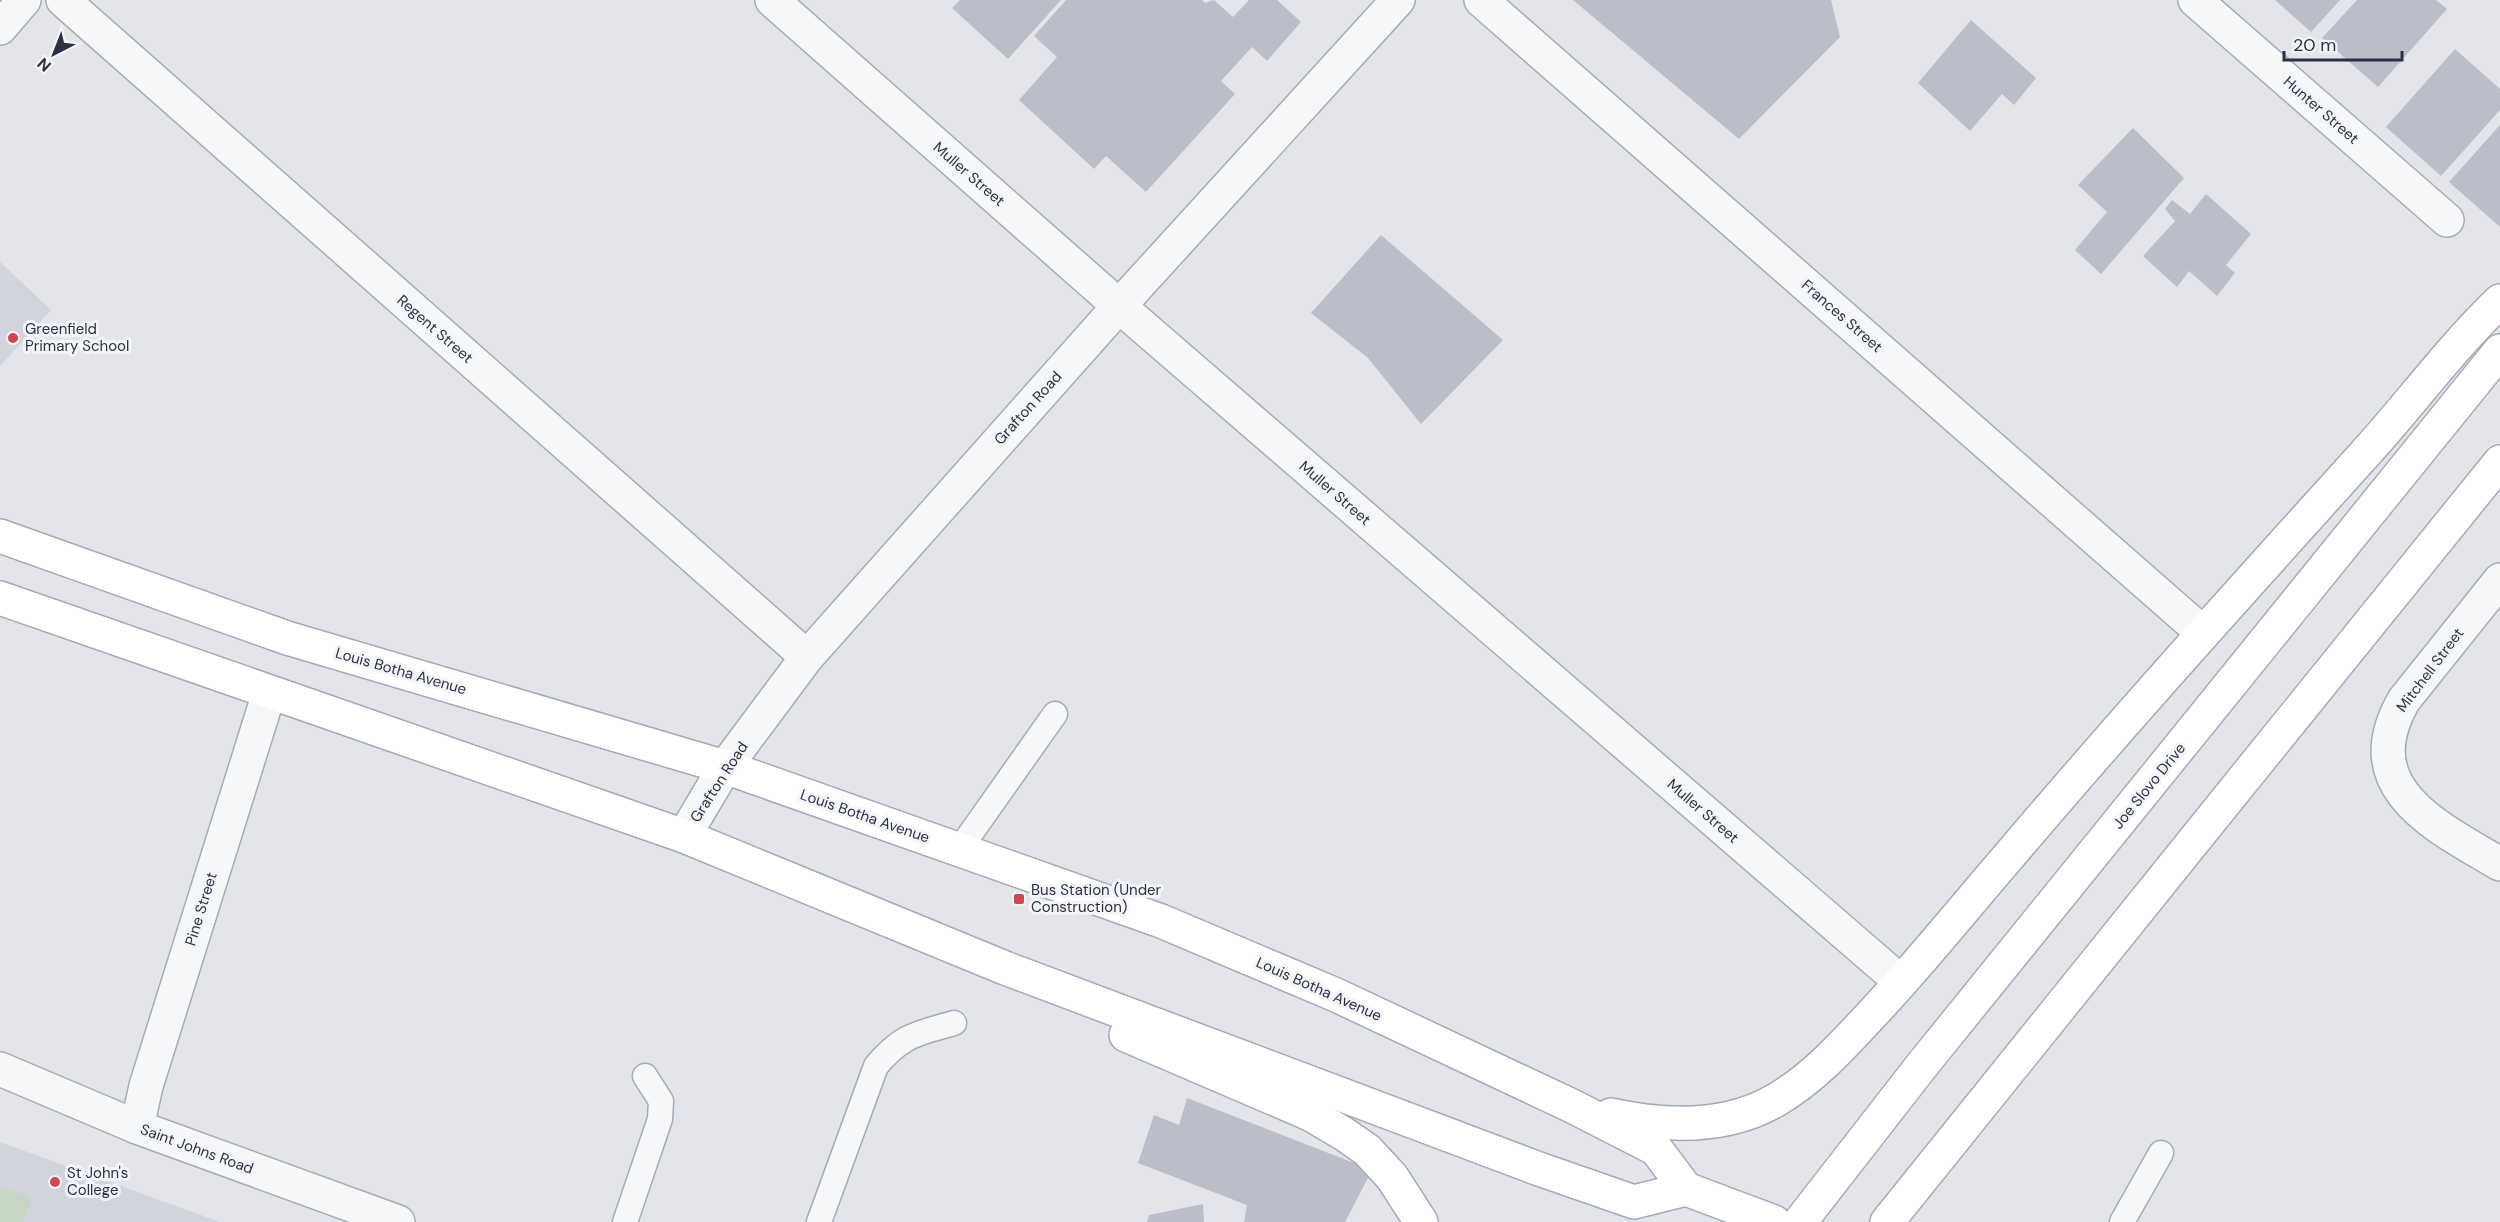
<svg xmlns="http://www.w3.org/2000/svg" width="2500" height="1222" font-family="'DM Sans',sans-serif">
<rect width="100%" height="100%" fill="#e3e5eb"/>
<!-- built -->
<g fill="#d1d4dd">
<path d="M0 262 51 310 0 366Z"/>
<path d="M0 1142 220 1222H0Z"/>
</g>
<!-- green -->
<path fill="#c7d5c4" d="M0 1186 31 1198 23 1222H0Z"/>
<!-- building -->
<g fill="#babec9">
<path d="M960 0H1061L1008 59 952 8Z"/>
<path d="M1066 0H1202L1205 3 1214 0 1233 17 1249 0H1277L1301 22 1267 61 1252 47 1221 81 1235 94 1146 192 1106 156 1094 169 1019 100 1057 57 1034 36Z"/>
<path d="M1573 0H1831L1840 37 1739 139Z"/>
<path d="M2275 0H2340L2311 32Z"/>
<path d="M2357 0H2436L2447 9 2378 87 2322 38Z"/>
<path d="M1971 20 2036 78 2014 105 2002 94 1970 131 1918 83Z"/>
<path d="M2455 49 2500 89V110L2441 176 2386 127Z"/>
<path d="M2500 125V227L2449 182Z"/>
<path d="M2133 128 2184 178 2101 274 2075 250 2107 212 2078 185Z"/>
<path d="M2206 194 2251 234 2226 265 2235 273 2217 296 2189 271 2177 287 2143 256 2175 221 2165 209 2172 200 2190 214Z"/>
<path d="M1381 235 1503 340 1421 424 1368 358 1311 313Z"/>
<path d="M1187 1098 1372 1170 1345 1222H1244L1247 1205 1138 1163 1154 1115 1179 1125Z"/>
<path d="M1203 1204 1204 1222H1147L1149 1215Z"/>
</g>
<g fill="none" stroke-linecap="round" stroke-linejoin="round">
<defs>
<g id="lane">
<path d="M959 850 1055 714"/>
<path d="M625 1222 660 1119 661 1101 645 1076"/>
<path d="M819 1222 876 1066C902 1035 916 1034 954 1023"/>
<path d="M2122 1222 2161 1153"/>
</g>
<g id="street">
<path d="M63 0 807 657"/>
<path d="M772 0 1119 306 1901 982"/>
<path d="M1481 0 2203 633"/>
<path d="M2195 0 2447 220"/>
<path d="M0 28 24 0"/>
<path d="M2500 580 2404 700C2353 788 2436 826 2500 864"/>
<path d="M684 836 725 767 807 657 1119 306 1398 0"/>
<path d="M0 1069 137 1127 398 1222"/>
<path d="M137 1127 146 1086 269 693"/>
</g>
<g id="secondary">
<path d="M1800 1222 1923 1064 2500 351"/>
<path d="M1887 1222C2090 967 2296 716 2500 462"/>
</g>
<g id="primary">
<path d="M0 536 287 638 725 767 1161 921 1336 995 1572 1106 1656 1149 1686 1189 1774 1222"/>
<path d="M0 598 684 836 1005 968 1539 1169 1634 1202 1686 1189"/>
<path d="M1126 1035 1310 1114 1344 1134 1367 1150 1392 1177 1421 1222"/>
<path d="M1611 1115C1666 1127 1726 1129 1776 1100 1814 1078 1844 1044 1874 1012 1921 962 1964 908 2009 856 2127 717 2249 582 2371 447 2414 399 2453 346 2500 301"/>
</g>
</defs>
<!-- lane casing -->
<use href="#lane" stroke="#a8abb6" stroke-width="27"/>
<!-- street casing -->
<use href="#street" stroke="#a8abb6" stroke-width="36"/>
<!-- secondary casing -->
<use href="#secondary" stroke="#a8abb6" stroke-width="36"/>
<!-- primary casing -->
<use href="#primary" stroke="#a2a9b7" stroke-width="36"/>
<!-- lane -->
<use href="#lane" stroke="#f6f7f9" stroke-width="24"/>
<!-- street -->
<use href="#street" stroke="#f6f7f9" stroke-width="33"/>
<!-- secondary -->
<use href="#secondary" stroke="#fff" stroke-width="33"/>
<!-- primary -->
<use href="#primary" stroke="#fff" stroke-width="33"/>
</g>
<!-- markers -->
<g fill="#d14751" stroke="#f3f5f8" stroke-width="2">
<circle cx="13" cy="338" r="6"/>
<rect x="1013" y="893" width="12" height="12" rx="3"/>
<circle cx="55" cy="1182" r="6"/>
</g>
<g text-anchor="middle" stroke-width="6" stroke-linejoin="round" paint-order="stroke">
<!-- street labels -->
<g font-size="15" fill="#2a3144" stroke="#f3f5f8">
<text transform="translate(2321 110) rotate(41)" y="5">Hunter Street</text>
<text transform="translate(969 174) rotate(41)" y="5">Muller Street</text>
<text transform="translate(1842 316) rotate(41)" y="5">Frances Street</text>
<text transform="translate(435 329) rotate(41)" y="5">Regent Street</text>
<text transform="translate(1028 408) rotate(-48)" y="5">Grafton Road</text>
<text transform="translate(1335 493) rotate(41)" y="5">Muller Street</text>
<text transform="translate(2430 670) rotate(-53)" y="5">Mitchell Street</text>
<text transform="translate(401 671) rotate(16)" y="5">Louis Botha Avenue</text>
<text transform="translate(719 782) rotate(-57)" y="5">Grafton Road</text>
<text transform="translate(2149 786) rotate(-51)" y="5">Joe Slovo Drive</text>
<text transform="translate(1703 811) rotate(41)" y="5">Muller Street</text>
<text transform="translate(865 816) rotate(19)" y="5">Louis Botha Avenue</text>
<text transform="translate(201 909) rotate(-73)" y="5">Pine Street</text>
<text transform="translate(1319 989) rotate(24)" y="5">Louis Botha Avenue</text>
<text transform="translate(197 1149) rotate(20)" y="5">Saint Johns Road</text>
</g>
<!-- poi labels -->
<g font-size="15" fill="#2a3144" stroke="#f3f5f8" text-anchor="start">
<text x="25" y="334">Greenfield<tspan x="25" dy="17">Primary School</tspan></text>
<text x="1031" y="895">Bus Station (Under<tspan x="1031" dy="17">Construction)</tspan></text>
<text x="67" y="1178">St John's<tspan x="67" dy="17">College</tspan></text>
</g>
</g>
<!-- north arrow -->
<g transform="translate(54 54) rotate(222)" stroke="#f3f5f8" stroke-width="4.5" paint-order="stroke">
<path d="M0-4.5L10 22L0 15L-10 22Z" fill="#2a3144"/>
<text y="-9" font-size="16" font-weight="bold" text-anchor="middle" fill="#2a3144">N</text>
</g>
<!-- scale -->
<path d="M2284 51v9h118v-9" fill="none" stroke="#2a3144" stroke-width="3"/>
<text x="2293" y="51" font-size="18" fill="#2a3144" stroke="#f3f5f8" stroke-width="4.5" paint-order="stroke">20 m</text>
</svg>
